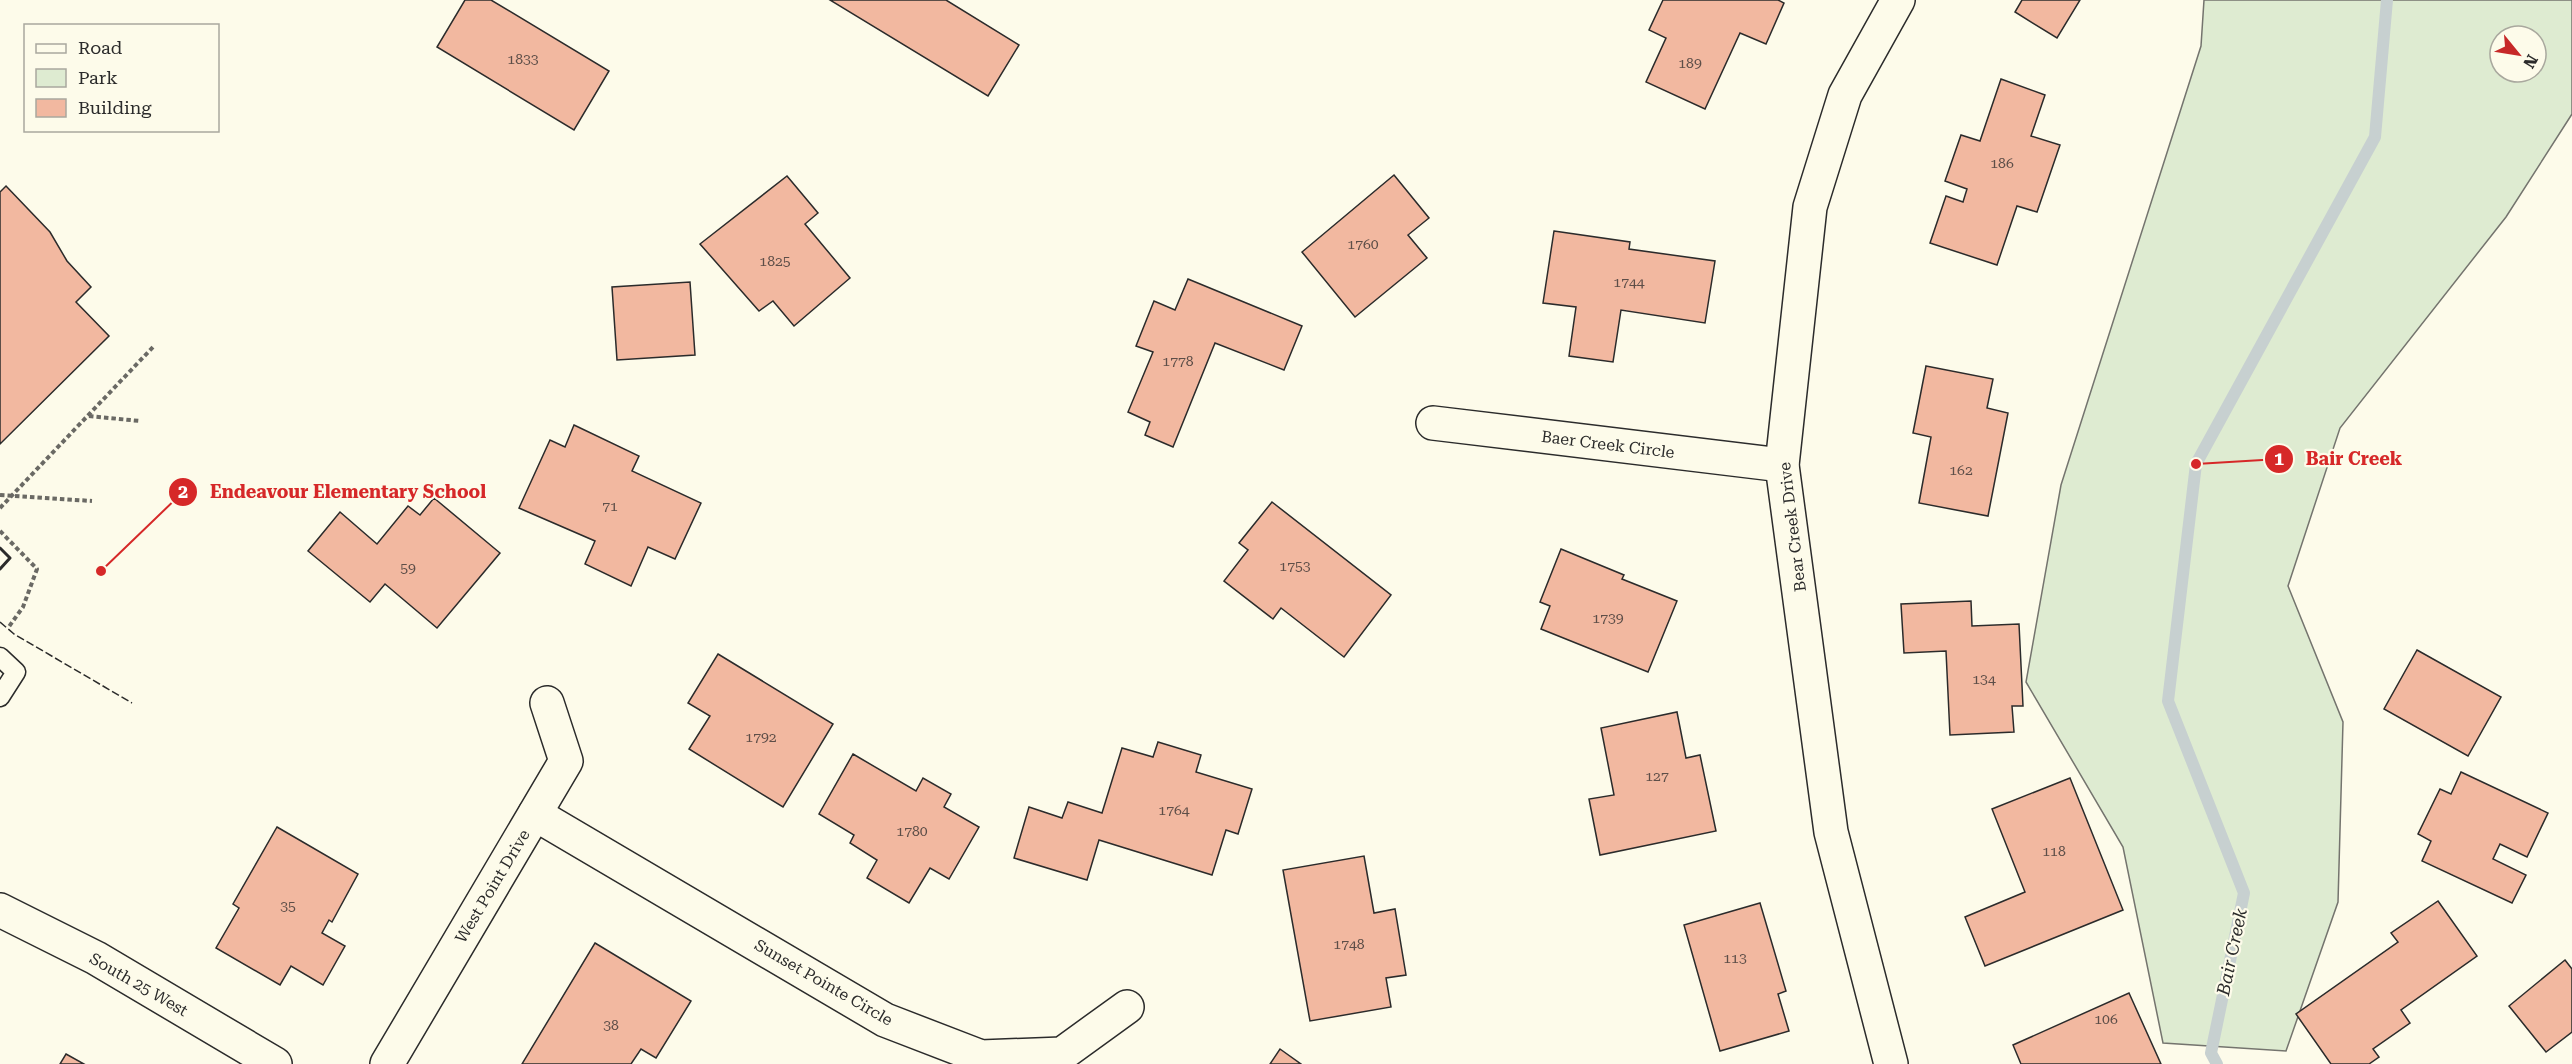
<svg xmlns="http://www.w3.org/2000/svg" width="2572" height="1064" font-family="'Roboto Serif',serif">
<rect width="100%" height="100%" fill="#fdfbea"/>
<!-- green -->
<path fill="#deebd1" stroke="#74746e" stroke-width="1.5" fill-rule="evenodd" d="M2204 0H2572V114L2506 217 2340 428 2288 586 2343 722 2338 902 2286 1051 2163 1043 2123 847 2026 682 2061 485 2201 46ZM2500 36H2536V72H2500Z"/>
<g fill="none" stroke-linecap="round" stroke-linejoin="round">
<!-- stream -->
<path stroke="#c7d0d0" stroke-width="12" d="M2217 1064 2211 1053 2244 893 2168 701 2196 464 2375 137 2387 0"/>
</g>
<!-- building -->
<g fill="#f2b8a0" stroke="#2b2b2b" stroke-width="1.5">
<path d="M465 0H491L609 71 574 130 437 47Z"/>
<path d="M830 0H946L1019 45 988 96Z"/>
<path d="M1663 0H1778L1784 3 1766 44 1740 33 1705 109 1646 82 1666 38 1649 30Z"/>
<path d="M2022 0H2080L2057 38 2015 12Z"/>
<path d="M2001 79 2045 95 2031 136 2060 145 2037 212 2017 206 1997 265 1930 243 1946 196 1963 202 1967 189 1945 181 1961 135 1980 141Z"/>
<path d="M1394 175 1429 218 1408 235 1427 258 1355 317 1302 252Z"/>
<path d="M787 176 818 213 805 224 850 278 794 326 773 301 759 311 700 244Z"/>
<path d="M6 186 50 232 67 261 91 287 76 302 109 336 0 444V192Z"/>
<path d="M1554 231 1630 242 1629 249 1715 261 1705 323 1621 310 1613 362 1569 356 1576 307 1543 303Z"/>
<path d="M1188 279 1302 326 1284 370 1215 343 1173 447 1145 435 1150 422 1128 412 1153 352 1136 346 1154 301 1175 310Z"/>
<path d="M690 282 695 355 617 360 612 287Z"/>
<path d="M1926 366 1993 379 1987 408 2008 413 1988 516 1919 503 1931 437 1913 433Z"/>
<path d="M574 425 639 456 632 471 701 503 675 559 648 547 631 586 585 564 595 541 519 508 550 440 565 447Z"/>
<path d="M434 498 500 553 437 628 385 584 370 602 308 551 340 512 377 544 408 506 420 515Z"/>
<path d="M1272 502 1391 595 1344 657 1281 608 1273 619 1224 581 1248 550 1239 543Z"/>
<path d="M1561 549 1624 575 1622 579 1677 601 1648 672 1541 629 1550 606 1540 602Z"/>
<path d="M1971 601 1972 626 2019 624 2023 706H2012L2014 732 1950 735 1946 651 1904 653 1901 604Z"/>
<path d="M2417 650 2501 697 2468 756 2384 709Z"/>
<path d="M718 654 833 724 783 807 689 749 710 716 688 703Z"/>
<path d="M1677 712 1686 758 1700 755 1716 831 1600 855 1589 799 1614 795 1601 728Z"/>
<path d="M1158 742 1201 755 1196 772 1252 789 1238 834 1226 830 1212 875 1099 840 1087 880 1014 858 1029 807 1062 818 1068 802 1102 813 1122 748 1153 757Z"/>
<path d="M853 754 916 791 923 778 951 794 944 807 979 827 949 879 930 868 909 903 867 878 877 860 850 843 854 835 819 814Z"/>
<path d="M2461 772 2548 813 2527 857 2500 844 2493 859 2526 875 2512 903 2422 861 2431 841 2418 834 2440 789 2451 794Z"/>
<path d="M2070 778 2123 910 1985 966 1965 917 2025 892 1992 809Z"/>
<path d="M277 827 358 874 332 922 329 920 322 933 345 946 323 985 291 966 280 985 216 948 239 908 233 904Z"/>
<path d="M1364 856 1374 913 1395 909 1406 975 1386 978 1391 1007 1310 1021 1283 870Z"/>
<path d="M2438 901 2477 956 2401 1010 2410 1023 2373 1049 2379 1057 2369 1064H2331L2296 1014 2398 942 2391 933Z"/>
<path d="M1760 903 1786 991 1778 994 1789 1031 1720 1051 1684 925Z"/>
<path d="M595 943 691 1001 656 1058 641 1049 631 1064H522Z"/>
<path d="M2565 960 2572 969V1032L2546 1052 2509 1006Z"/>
<path d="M2129 993 2161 1064H2021L2013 1045Z"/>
<path d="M1280 1049 1301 1064H1270Z"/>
<path d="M66 1054 84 1064H60Z"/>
</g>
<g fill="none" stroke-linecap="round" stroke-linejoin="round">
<defs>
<path id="service" d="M0 657 16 672 0 697"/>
<g id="minor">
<path d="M1433 423 1782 465"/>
<path d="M535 814 885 1020 981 1057 1062 1054 1127 1007"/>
<path d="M0 910 96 958 275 1064"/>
<path d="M387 1064 566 761 547 703"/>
<path d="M1891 1064 1831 832 1782 465 1810 207 1845 95 1898 0"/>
</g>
</defs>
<!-- service casing -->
<use href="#service" stroke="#2b2b2b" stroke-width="21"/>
<!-- minor casing -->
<use href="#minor" stroke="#2b2b2b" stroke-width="36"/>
<!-- path -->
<g stroke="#6a6964" stroke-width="4" stroke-dasharray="4.5 3" stroke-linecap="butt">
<path d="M89 416 140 421"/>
<path d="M0 495 92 501"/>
<path d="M0 508 153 347"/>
<path d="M0 531 37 569 23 607 8 628"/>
</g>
<!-- service -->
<use href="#service" stroke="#fdfbea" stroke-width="18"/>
<!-- minor -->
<use href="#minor" stroke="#fdfbea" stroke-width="33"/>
<!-- fence -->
<path stroke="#2b2b2b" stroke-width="1.5" stroke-dasharray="8 3" stroke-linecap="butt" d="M0 622 14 634 132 703"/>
<!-- wall -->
<path stroke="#2b2b2b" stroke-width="3" d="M0 548 10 558 0 569"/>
</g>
<g text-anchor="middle" stroke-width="4.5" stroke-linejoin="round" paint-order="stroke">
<!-- number labels -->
<g font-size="14" fill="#5d4e48">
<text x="523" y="64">1833</text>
<text x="1690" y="68">189</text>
<text x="2002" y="168">186</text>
<text x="1363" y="249">1760</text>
<text x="775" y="266">1825</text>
<text x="1629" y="287">1744</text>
<text x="1178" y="366">1778</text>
<text x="1961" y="475">162</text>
<text x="610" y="511">71</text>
<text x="1295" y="571">1753</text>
<text x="408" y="573">59</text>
<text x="1608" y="623">1739</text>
<text x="1984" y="684">134</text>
<text x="761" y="742">1792</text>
<text x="1657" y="781">127</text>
<text x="1174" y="815">1764</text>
<text x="912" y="836">1780</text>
<text x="2054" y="856">118</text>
<text x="288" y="911">35</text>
<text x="1349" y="949">1748</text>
<text x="1735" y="963">113</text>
<text x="2106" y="1024">106</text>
<text x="611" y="1030">38</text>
</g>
<!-- street labels -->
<g font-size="16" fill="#2b2b2b" stroke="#fdfbea">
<text transform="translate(1608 444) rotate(7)" y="6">Baer Creek Circle</text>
<text transform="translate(1792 527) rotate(-97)" y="6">Bear Creek Drive</text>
<text transform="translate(492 886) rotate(-59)" y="6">West Point Drive</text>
<text transform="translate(824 982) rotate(30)" y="6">Sunset Pointe Circle</text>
<text transform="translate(139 984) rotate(30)" y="6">South 25 West</text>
</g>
<!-- water labels -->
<g font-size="18" font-style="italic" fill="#2b2b2b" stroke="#fdfbea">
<text transform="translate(2232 952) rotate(-78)" y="6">Bair Creek</text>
</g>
</g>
<!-- callouts -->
<path fill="none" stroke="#d62828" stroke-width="2" d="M2196 464L2279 459M101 571L183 492"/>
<g fill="#d62828" stroke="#fdfbea" stroke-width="2">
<circle cx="2196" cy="464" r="6"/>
<circle cx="101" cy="571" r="6"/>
<circle cx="2279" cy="459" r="15"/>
<circle cx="183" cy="492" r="15"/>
</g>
<g font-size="18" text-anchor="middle" font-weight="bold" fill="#fff">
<text x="2279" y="465">1</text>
<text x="183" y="498">2</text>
</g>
<g font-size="18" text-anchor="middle" font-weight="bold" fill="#d62828" stroke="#fdfbea" stroke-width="4.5" stroke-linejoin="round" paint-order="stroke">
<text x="2354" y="465">Bair Creek</text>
<text x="348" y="498">Endeavour Elementary School</text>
</g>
<!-- legend -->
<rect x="24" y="24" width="195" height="108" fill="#fdfbea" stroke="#a9a89e" stroke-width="1.5"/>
<rect x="36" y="44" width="30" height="9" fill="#fdfbea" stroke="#a9a89e" stroke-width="1.5"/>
<text x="78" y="54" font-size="18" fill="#2b2b2b">Road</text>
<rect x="36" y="69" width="30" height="18" fill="#deebd1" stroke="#a9a89e" stroke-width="1.5"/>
<text x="78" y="84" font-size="18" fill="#2b2b2b">Park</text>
<rect x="36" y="99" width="30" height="18" fill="#f2b8a0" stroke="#a9a89e" stroke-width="1.5"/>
<text x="78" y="114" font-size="18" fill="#2b2b2b">Building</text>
<!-- north arrow -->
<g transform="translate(2518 54) rotate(120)"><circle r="28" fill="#fdfbea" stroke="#a9a89e" stroke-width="1.5"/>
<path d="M0-4.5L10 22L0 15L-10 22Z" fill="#c62828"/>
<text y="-9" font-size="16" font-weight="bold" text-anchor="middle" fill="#2b2b2b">N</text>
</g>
</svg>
